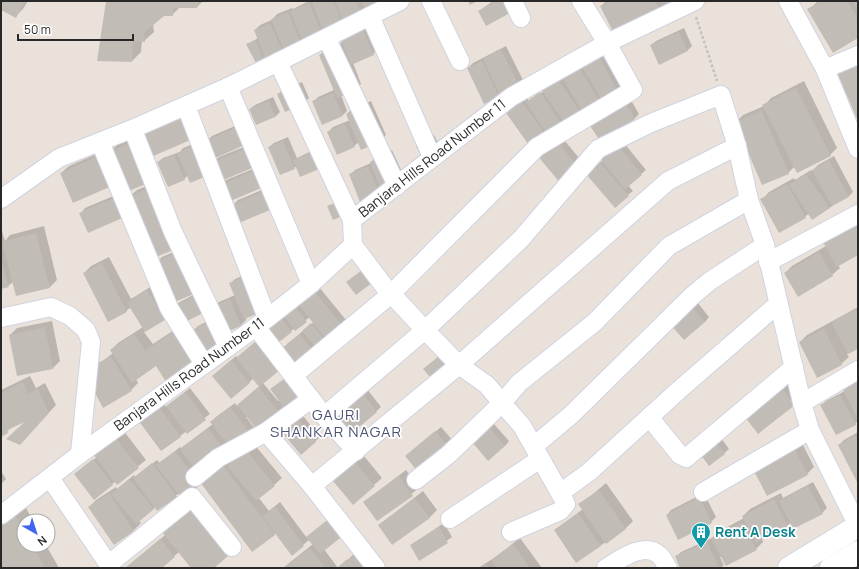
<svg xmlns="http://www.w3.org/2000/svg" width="859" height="569" font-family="Manrope,sans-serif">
<rect width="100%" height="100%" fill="#eae2da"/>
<!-- shadow -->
<g fill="#0003">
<path d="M1 1H28L23 9 16 16 1 8Z"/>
<path d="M107 1H203L197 7H180L172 15H163L153 24 154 32 144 41H142L141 52 132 61Z"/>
<path d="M309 1H388L256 62 247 45 258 38 255 30 260 25 272 20 277 14 292 8 293 9Z"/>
<path d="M493 1H510L486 24 479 11Z"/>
<path d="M606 1H684L661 12 601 6Z"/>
<path d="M818 1H858V37L809 10Z"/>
<path d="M367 24 378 49 373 54 353 63 361 84 357 89 341 95 347 111 343 115 313 102 318 97 334 90 320 55 325 50 343 42Z"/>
<path d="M684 28 692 46 687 51 651 45 656 41Z"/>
<path d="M506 46 523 80 498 96 468 68 473 63Z"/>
<path d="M603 52 624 90 546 136 505 111 525 95 529 101Z"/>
<path d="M804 81 837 148 830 155 795 166 788 173 736 122 743 115 764 106 771 98Z"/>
<path d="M302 82 309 98 304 103 278 94 283 90Z"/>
<path d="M628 95 639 114 634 119 593 116Z"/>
<path d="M273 97 280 112 275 117 250 109 255 105Z"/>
<path d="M371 101 386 135 381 140 359 142 354 146 328 132 333 127 350 120 347 114 352 109Z"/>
<path d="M244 122 247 144 207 141 212 136Z"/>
<path d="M201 130 61 173 69 166 108 149 110 152 117 145 142 134Z"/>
<path d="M434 135 443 152 425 164 416 146Z"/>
<path d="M560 135 584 164 579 168 538 154Z"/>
<path d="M288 137 297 158 326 144 333 160 297 166 294 168 269 147 274 143Z"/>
<path d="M620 138 646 170 628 185 633 191 628 195 592 170 603 160Z"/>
<path d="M201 141 188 175 184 179 158 162 163 158 180 152 183 148Z"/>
<path d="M254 143 261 160 214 162 219 157Z"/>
<path d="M392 150 403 174 379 193 350 175 355 170 371 163 375 157Z"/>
<path d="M834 156 853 192 849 196 829 208 809 213 805 217 762 200 769 192 794 178 795 180 811 170 812 171 818 165Z"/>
<path d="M263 165 265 186 221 185 226 180Z"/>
<path d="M159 181 183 241 129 197 137 190Z"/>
<path d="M274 185 281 201 233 205 238 200Z"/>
<path d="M123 192 131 210 81 213 85 208Z"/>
<path d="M858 219V254L838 265 840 268 832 275 785 273 792 266 826 246Z"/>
<path d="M44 226 57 280 50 287 13 282 8 286 1 288V228L5 241 10 235Z"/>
<path d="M181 249 198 288 157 262 162 257Z"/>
<path d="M109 257 131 299 152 286 169 315 144 332 153 344 180 326 202 359 168 383 156 365 136 379 138 383 131 390 99 364 113 353 111 350 118 343 143 327 131 307 126 311 84 273 91 266Z"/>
<path d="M254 271 246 320 241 325 225 331 215 306 219 302 235 295 230 284 235 279Z"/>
<path d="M319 287 346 320 313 351 287 344 314 322 310 317 291 331 265 329Z"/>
<path d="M199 292 207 308 175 306 180 302Z"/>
<path d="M697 302 709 317 705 322 676 319Z"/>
<path d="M858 307V348L847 354 849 357 841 364 800 342 807 335Z"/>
<path d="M212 319 224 341 193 331 198 326Z"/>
<path d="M52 321 60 361 53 368 10 335 17 328Z"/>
<path d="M236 356 263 383 278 401 280 400 276 385 288 376 284 406 278 411 246 417 256 430 227 455 233 462 254 444 282 478 259 498 269 511 280 502 307 538 312 533 338 568H283L313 544 309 540 292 554 276 533 274 534 202 482 179 493 157 510 155 507 139 521 141 523 134 530 89 507 96 500 116 487 117 489 134 475 135 477 157 460 160 463 180 447 181 448 213 424 211 422 216 417 235 403 237 406 260 386 254 378 231 398 218 372Z"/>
<path d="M858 374V421L855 424 822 405 826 401 845 391Z"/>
<path d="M30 376 36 388 45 383 56 405 27 436 14 432 27 420 15 425 1 436V390Z"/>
<path d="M787 384 799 400 746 417Z"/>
<path d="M190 388 210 414 180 436 140 420 163 402 166 407Z"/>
<path d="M367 389 381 407 351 433 337 415Z"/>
<path d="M300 412 320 437 301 454 281 429Z"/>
<path d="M494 424 509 441 505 446 478 437Z"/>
<path d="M441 427 454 442 419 472 411 452Z"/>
<path d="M123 430 146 460 117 483 116 481 94 499 80 470 97 457Z"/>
<path d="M858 432V482L839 445 844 440Z"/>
<path d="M719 435 729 449 710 465Z"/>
<path d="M801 441 814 467 807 474 755 469Z"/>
<path d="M359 450 382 478 353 503 330 476Z"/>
<path d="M406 470 419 488 377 520 364 502Z"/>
<path d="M1 471 6 479 1 484Z"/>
<path d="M813 482 827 508 822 513 791 522 787 526 762 539 763 542 756 549 720 557 724 565 720 568H682L677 556 681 552 712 538 720 531 744 518 743 516 750 509 781 493 783 498Z"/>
<path d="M606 483 633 521 626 528 600 546 555 530 583 509 580 505Z"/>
<path d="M423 491 437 510 429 518 379 525Z"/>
<path d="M704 493 716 517 711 522 667 515 671 510Z"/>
<path d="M197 503 235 548 227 555 212 568H193L179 552 160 568H127L165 535Z"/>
<path d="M24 504 33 521H24V545H46L59 568H1V522Z"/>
<path d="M444 523 452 537 420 560 411 545Z"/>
<path d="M520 538 542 568H478L494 558Z"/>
<path d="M355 553 384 568H339Z"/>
<path d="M858 559V568H845Z"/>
</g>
<!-- building -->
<g fill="#c2bcb6">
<path d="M1 1H25L16 18 1 10Z"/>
<path d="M106 1H198L197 8H173V16H164L144 33 145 42 133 41 132 62 97 61Z"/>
<path d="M317 1H333L343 24 324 32 312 3Z"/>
<path d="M335 1H356L362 15 343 22Z"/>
<path d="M361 1H386L368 14Z"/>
<path d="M468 1H477L470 5Z"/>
<path d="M496 1H503L510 13 486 26 478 11Z"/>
<path d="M610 1H655L661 13 615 36 600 6Z"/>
<path d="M662 1H683L668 11Z"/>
<path d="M822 1H847L858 19V38L833 53 807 9Z"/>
<path d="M853 1H858V10Z"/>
<path d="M309 3 322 34 303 42 290 11Z"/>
<path d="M288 12 301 43 284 50 271 19Z"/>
<path d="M270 23 282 51 265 58 254 30Z"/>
<path d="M362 28 374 55 351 65 340 37Z"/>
<path d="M679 32 688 51 659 65 650 45Z"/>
<path d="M255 40 264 59 256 63 246 44Z"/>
<path d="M339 46 357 90 337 98 319 55Z"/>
<path d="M501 50 519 85 500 95 483 59Z"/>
<path d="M598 55 620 95 604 104 581 65Z"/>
<path d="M482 61 499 97 484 104 467 68Z"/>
<path d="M858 61V121L836 70Z"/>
<path d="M577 64 600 102 583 113 560 74Z"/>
<path d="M554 74 582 114 566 125 538 85Z"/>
<path d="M297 86 305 104 285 112 277 94Z"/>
<path d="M796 88 831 156 797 173 762 105Z"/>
<path d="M540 92 563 126 548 136 526 102Z"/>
<path d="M333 93 343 116 322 125 312 101Z"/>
<path d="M520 99 547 137 531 148 504 110Z"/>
<path d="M623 99 635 119 600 141 587 121Z"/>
<path d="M269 101 275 117 256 125 249 109Z"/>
<path d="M366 105 382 141 361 150 346 114Z"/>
<path d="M762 111 789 174 762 185 735 122Z"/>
<path d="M185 114 195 138 151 157 141 132Z"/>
<path d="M345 124 355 147 337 155 327 132Z"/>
<path d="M239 126 247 144 213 159 206 141Z"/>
<path d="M555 139 580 169 561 184 536 154Z"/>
<path d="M134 141 151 182 126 192 109 152Z"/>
<path d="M283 141 295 169 280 175 268 147Z"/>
<path d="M615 142 642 175 625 189 598 156Z"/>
<path d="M197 145 209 175 190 183 177 153Z"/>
<path d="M249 147 257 166 221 181 213 162Z"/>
<path d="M322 148 329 165 300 177 293 160Z"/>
<path d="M388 154 399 180 380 188 370 162Z"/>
<path d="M101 155 114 185 73 203 60 173Z"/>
<path d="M174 155 185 180 168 187 157 162Z"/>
<path d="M829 160 849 197 832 206 812 170Z"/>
<path d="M600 163 629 196 615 208 586 174Z"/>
<path d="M368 166 380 194 360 202 349 174Z"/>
<path d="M258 169 266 186 228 202 220 185Z"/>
<path d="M806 174 830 208 812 220 789 185Z"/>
<path d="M787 184 806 218 779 233 760 199Z"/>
<path d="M151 187 176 249 153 258 128 197Z"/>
<path d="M269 189 277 207 239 223 232 205Z"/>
<path d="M118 196 127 216 88 233 79 213Z"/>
<path d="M344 199 350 213 333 220 327 206Z"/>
<path d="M857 222 858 255 837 267 823 242Z"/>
<path d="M36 233 50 288 16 296 2 242Z"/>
<path d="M819 252 833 276 798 297 784 273Z"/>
<path d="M176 253 194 294 174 302 156 262Z"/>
<path d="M1 261 9 287 1 289Z"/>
<path d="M102 263 127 312 108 322 83 273Z"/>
<path d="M362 270 372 283 356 295 346 282Z"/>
<path d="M249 275 264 311 244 319 229 283Z"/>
<path d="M147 290 165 320 145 332 127 303Z"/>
<path d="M314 291 342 325 326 339 298 304Z"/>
<path d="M194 296 203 313 185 322 174 306Z"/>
<path d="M230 299 241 326 224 333 213 306Z"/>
<path d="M293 303 307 322 295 331 281 312Z"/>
<path d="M691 306 705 322 684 340 670 324Z"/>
<path d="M856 309 858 314V349L848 354 831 322Z"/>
<path d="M280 316 292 332 275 345 263 329Z"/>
<path d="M207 323 220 347 202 356 192 330Z"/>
<path d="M311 323 326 342 317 349 302 331Z"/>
<path d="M45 327 53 369 17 376 9 335Z"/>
<path d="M824 329 842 365 817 378 799 342Z"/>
<path d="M173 332 195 367 168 385 156 366 132 383 110 350 134 334 152 360 146 350Z"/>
<path d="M300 334 313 351 294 366 281 349Z"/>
<path d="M256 341 280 370 259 387 236 358Z"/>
<path d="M111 356 132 391 103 408 93 389 98 363Z"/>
<path d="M439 356 447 365 431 378 423 369Z"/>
<path d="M231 360 250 383 231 399 212 376Z"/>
<path d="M289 376 304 397 286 410 270 389Z"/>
<path d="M858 377V419L841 386Z"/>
<path d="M23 382 28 394 38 389 49 413 20 445 6 439 25 422 7 430 8 433 1 437V393Z"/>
<path d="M258 387 279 412 257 430 237 405Z"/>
<path d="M782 388 795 405 758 434 745 417Z"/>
<path d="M185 392 206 420 187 434 166 406Z"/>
<path d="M362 393 377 412 351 434 335 415Z"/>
<path d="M840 395 856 425 836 435 820 405Z"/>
<path d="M158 406 181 437 161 451 138 420Z"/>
<path d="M230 407 252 436 232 450 210 422Z"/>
<path d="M295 416 316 442 301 455 279 429Z"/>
<path d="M489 427 505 446 488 461 472 442Z"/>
<path d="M208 428 223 449 196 470 180 449Z"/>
<path d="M435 431 450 448 419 473 405 456Z"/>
<path d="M855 435 858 441V484L838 445Z"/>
<path d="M115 437 139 468 117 485 93 454Z"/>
<path d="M714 439 725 454 709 466 698 451Z"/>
<path d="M794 448 808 475 767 496 753 469Z"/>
<path d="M246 450 275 486 256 501 227 466Z"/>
<path d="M175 451 200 485 182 499 156 465Z"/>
<path d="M351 457 375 486 353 505 328 475Z"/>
<path d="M93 459 113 485 94 500 74 474Z"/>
<path d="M220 461 275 535 252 552 197 478Z"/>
<path d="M152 463 177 497 157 511 133 478Z"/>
<path d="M399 476 413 496 377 521 363 502Z"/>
<path d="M129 479 154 509 136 524 111 494Z"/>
<path d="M808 486 823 514 793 529 779 501Z"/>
<path d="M599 490 626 529 606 544 578 504Z"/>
<path d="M109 493 134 531 114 545 88 507Z"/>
<path d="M699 497 712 523 678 540 666 515Z"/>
<path d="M415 498 430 518 392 545 378 525Z"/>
<path d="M774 499 788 526 756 543 742 516Z"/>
<path d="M275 506 304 546 292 556 262 516Z"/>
<path d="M190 509 228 556 214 568H191L162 532Z"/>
<path d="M14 513 24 531V545H32L45 568H1V523Z"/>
<path d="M578 513 601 546 576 563 554 530Z"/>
<path d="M331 517 345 534 320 554 306 537Z"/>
<path d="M742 522 757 550 726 566 711 538Z"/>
<path d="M439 527 448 543 419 561 410 545Z"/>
<path d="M160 539 175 557 162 568H125Z"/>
<path d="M707 542 719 568H680L675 556Z"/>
<path d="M513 544 530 568H497L491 560Z"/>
<path d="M310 548 326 568H284Z"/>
<path d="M356 556 371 568H337L346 560Z"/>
<path d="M486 564 489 568H480Z"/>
</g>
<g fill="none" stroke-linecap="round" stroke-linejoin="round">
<defs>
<g id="street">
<path d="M431 1 460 61"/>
<path d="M513 1 521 18"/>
<path d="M788 1 825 69 858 149"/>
<path d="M370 16 432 157"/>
<path d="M327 39 397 186"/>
<path d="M278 62 352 220"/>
<path d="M825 69 858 55"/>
<path d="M228 87 311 284"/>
<path d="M186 106 267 318"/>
<path d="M133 130 173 232 228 347"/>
<path d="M100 142 169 308 204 364"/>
<path d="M1 199 59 158 137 127 228 87 400 1"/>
<path d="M353 245 384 286 425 330 459 365 487 385 502 403 522 426 560 493 589 472 679 390 778 304"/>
<path d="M768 262 858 214"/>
<path d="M1 318 51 307 70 316 86 330 91 342 80 454"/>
<path d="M256 327 324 416 356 451"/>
<path d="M294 375 391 294 537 147 633 90 607 43 581 1"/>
<path d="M802 403 858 370"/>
<path d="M324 416 425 330 521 239 598 149 651 123 721 95 737 146 749 200 765 245 802 403 810 430 858 526"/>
<path d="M649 417 680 455 686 458 794 367"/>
<path d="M266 432 312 486 376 568"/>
<path d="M534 446 571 415 693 295 710 281 765 245"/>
<path d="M195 477 218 458 266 432 311 399"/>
<path d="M50 478 111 568"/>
<path d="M416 480 448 455 502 403 519 383 595 322 669 246 749 200"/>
<path d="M312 486 459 365 668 181 737 146"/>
<path d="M703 492 810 430"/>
<path d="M1 515 80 454 256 327 311 284 353 245 352 220 511 97 607 43 695 1"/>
<path d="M450 519 540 459"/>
<path d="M511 532 560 511 566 504 560 493"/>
<path d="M109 564 192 497 232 547"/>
<path d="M606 568C619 560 644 541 659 555 663 558 665 564 668 568"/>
</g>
<g id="secondary">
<path d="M789 568 858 526"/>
<path d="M831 568 858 552"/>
</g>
</defs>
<!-- street casing -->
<use href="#street" stroke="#cfd3e0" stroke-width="20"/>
<!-- secondary casing -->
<use href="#secondary" stroke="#cfd3e0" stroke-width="24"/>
<!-- path -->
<path stroke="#c3c3c3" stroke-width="2.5" stroke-dasharray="3 2" stroke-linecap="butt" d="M696 17 717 81"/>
<!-- street -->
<use href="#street" stroke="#fff" stroke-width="18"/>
<!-- secondary -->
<use href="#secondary" stroke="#fff" stroke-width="22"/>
</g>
<!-- icons -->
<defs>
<symbol id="building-pin" viewBox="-11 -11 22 30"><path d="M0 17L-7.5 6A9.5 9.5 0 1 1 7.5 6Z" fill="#0f9aa8" stroke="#fff"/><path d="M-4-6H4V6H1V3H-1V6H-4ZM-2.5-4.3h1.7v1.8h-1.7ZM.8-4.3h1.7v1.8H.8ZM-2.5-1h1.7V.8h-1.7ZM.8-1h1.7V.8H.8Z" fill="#fff"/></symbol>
</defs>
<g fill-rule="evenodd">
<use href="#building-pin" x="690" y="521" width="22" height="30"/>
</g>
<g text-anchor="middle" stroke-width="3.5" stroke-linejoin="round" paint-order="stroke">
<!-- street labels -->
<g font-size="14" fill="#282828" stroke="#fff">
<text transform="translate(432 158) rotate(-38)" y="5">Banjara Hills Road Number 11</text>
<text transform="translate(189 374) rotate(-36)" y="5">Banjara Hills Road Number 11</text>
</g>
<!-- culture labels -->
<g font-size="14" font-weight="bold" fill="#0d838f" stroke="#fff" text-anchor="start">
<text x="715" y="537">Rent A Desk</text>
</g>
<!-- neighbourhood labels -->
<g font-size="15" letter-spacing="1" fill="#4b5375" stroke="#fff">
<text x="336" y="420">GAURI<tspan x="336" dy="17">SHANKAR NAGAR</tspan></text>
</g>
</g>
<!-- border -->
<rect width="859" height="569" fill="none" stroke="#282828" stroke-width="4"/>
<!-- north arrow -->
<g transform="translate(36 533) rotate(141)"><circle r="19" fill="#ffffff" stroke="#a9a9a9"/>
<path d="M0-3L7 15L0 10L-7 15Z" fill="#4064f0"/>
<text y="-6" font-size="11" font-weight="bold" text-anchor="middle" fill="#282828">N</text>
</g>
<!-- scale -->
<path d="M18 34v6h115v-6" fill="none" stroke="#282828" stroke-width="2"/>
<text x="24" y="34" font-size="12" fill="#282828" stroke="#ffffff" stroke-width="3" paint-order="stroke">50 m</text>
</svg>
